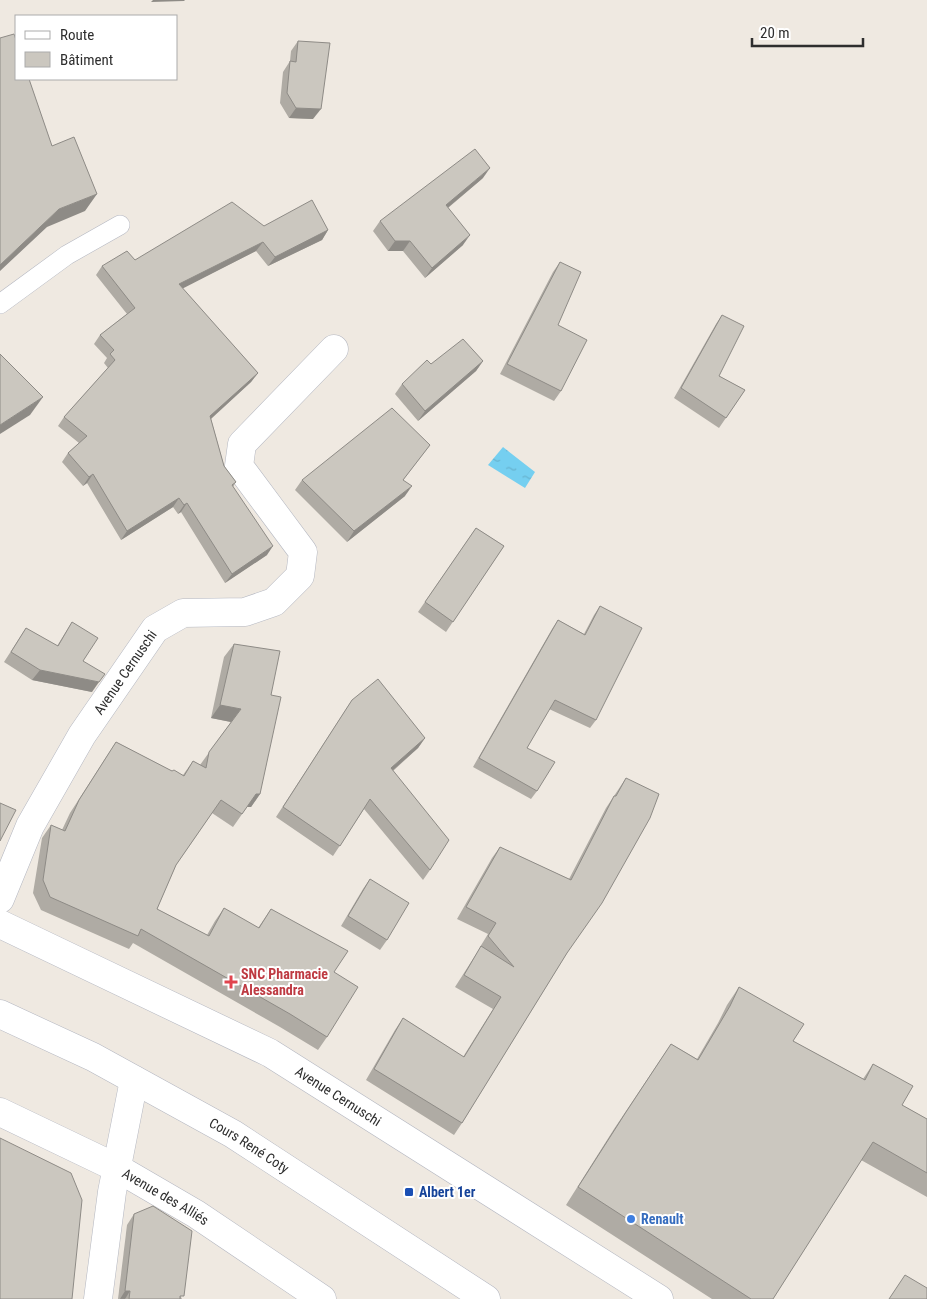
<svg xmlns="http://www.w3.org/2000/svg" width="927" height="1299" font-family="'Roboto Condensed',sans-serif">
<defs>
<pattern id="water-ripples" width="26" height="14" patternUnits="userSpaceOnUse" patternTransform="scale(1.25)"><rect width="26" height="14" fill="#75cff0"/><path d="M2 4q2-2 4 0t4 0M15 11q2-2 4 0t4 0" fill="none" stroke="#66b2ce"/></pattern>
</defs>
<rect width="100%" height="100%" fill="#efe9e1"/>
<!-- water -->
<path fill="url(#water-ripples)" d="M503 447 535 472 525 488 488 465Z"/>
<g fill="none" stroke-linecap="round" stroke-linejoin="round">
<defs>
<path id="lane" d="M0 304 67 255 120 225"/>
<g id="street">
<path id="s1" d="M0 899 30 826 82 735 155 629 183 613 245 612 274 602 300 576 303 552 239 466 242 444 334 349"/>
<path id="s2" d="M0 924 270 1053 659 1299"/>
<path id="s3" d="M0 1112 117 1168 196 1214 322 1299"/>
<path d="M98 1299 112 1192 134 1080"/>
</g>
<g id="secondary">
<path id="s4" d="M0 1014 93 1057 233 1134 486 1299"/>
</g>
</defs>
<!-- lane casing -->
<use href="#lane" stroke="#b4b7c1" stroke-width="20"/>
<!-- street casing -->
<use href="#street" stroke="#b4b7c1" stroke-width="29"/>
<!-- secondary casing -->
<use href="#secondary" stroke="#b4b7c1" stroke-width="29"/>
<!-- lane -->
<use href="#lane" stroke="#fff" stroke-width="19"/>
<!-- street -->
<use href="#street" stroke="#fff" stroke-width="28"/>
<!-- secondary -->
<use href="#secondary" stroke="#fff" stroke-width="28"/>
</g>
<!-- wall -->
<g fill="#afaba4">
<path d="M298 41 313 119 289 118 280 103 283 72 290 61 291 51Z"/>
<path d="M483 178 448 208 463 245 425 278 403 251H388L373 231 380 221Z"/>
<path d="M264 226 328 230 322 240 268 266 256 251 182 288 258 373 251 382 211 419 224 466 236 482 233 487 267 555 225 583 181 512 178 514 173 507 121 540 87 483 83 486 62 462 68 453 79 443 58 426 64 417 108 368 104 363 107 358 94 344 100 335 127 314 96 275 102 266 135 260Z"/>
<path d="M560 262 558 325 561 391 554 401 500 374 553 272Z"/>
<path d="M722 315 719 376 745 390 719 428 674 398 716 324Z"/>
<path d="M483 361 476 371 418 421 395 394 402 384 431 364Z"/>
<path d="M430 445 403 480 405 496 347 542 295 490 302 480Z"/>
<path d="M476 528 504 546 446 632 418 612Z"/>
<path d="M600 606 596 720 590 728 549 709 527 748 537 791 531 799 473 767 552 629 558 620 584 634 594 615Z"/>
<path d="M72 622 92 692 32 680 4 662 26 628 57 646Z"/>
<path d="M234 644 271 695 260 794 251 807H247L233 827 212 813 176 865 157 909 207 935 215 921 224 908 258 928 271 909 334 972 327 1037 318 1050 280 1027 133 943 129 949 41 910 33 893 42 838 51 825 62 830 70 813 116 742 172 771 183 775 193 761 200 765 231 722 211 718 224 657Z"/>
<path d="M352 700 425 738 418 748 393 771 430 870 423 880 364 809 333 856 276 817Z"/>
<path d="M626 778 567 953 462 1123 454 1135 366 1080 395 1030 403 1018 463 1057 493 1009 455 987 480 948V947L488 934 457 919 492 858 500 847 569 879 606 808Z"/>
<path d="M370 879 387 940 380 950 341 926 363 889Z"/>
<path d="M739 987 793 1041 863 1079 873 1064 902 1105 927 1119V1197L861 1160 773 1299H712L566 1205 614 1129 671 1044 697 1059 718 1023 727 1005Z"/>
<path d="M134 1214 182 1299H118L127 1225Z"/>
</g>
<!-- shaded-wall -->
<g fill="#8e8b86">
<path d="M153 0H185L184 1 151 2Z"/>
<path d="M296 108 321 109 313 119 289 118Z"/>
<path d="M490 168 483 178 439 215 446 205Z"/>
<path d="M97 194 85 211 47 227 0 271V265L59 209Z"/>
<path d="M328 230 322 240 268 266 275 257Z"/>
<path d="M470 235 463 245 425 278 432 268Z"/>
<path d="M395 241H410L403 251H388Z"/>
<path d="M263 242 256 251 172 294 179 284Z"/>
<path d="M483 361 476 371 418 421 425 411Z"/>
<path d="M258 373 251 382 204 425 210 416Z"/>
<path d="M43 397 30 415 0 434V425Z"/>
<path d="M93 474 87 483 83 486 89 477Z"/>
<path d="M412 486 405 496 347 542 354 531Z"/>
<path d="M179 498 173 507 121 540 127 531Z"/>
<path d="M187 503 181 512 178 514 184 505Z"/>
<path d="M273 546 267 555 225 583 232 574Z"/>
<path d="M40 670 99 682 92 692 32 680Z"/>
<path d="M220 705 241 709 231 722 211 718Z"/>
<path d="M425 738 418 748 384 778 391 768Z"/>
<path d="M256 794H260L251 807H247Z"/>
<path d="M125 1291H130L125 1299H120Z"/>
</g>
<!-- building -->
<g fill="#cbc7bf" stroke="#8e8b86">
<path d="M14 34 16 40V79H29L52 146 74 137 97 194 59 209 0 265V38Z"/>
<path d="M298 41 330 43 321 109 296 108 287 93 290 61 296 62Z"/>
<path d="M475 149 490 168 446 205 470 235 432 268 410 241H395L380 221Z"/>
<path d="M312 200 328 230 275 257 263 242 179 284 258 373 210 416 224 466 236 482 232 485 273 546 232 574 187 503 184 505 179 498 127 531 93 474 89 477 68 453 87 436 64 417 115 360 110 354 114 350 100 335 135 308 102 266 127 251 135 260 232 202 264 226Z"/>
<path d="M560 262 581 272 558 325 587 340 561 391 507 364Z"/>
<path d="M722 315 744 326 719 376 745 390 726 418 681 388Z"/>
<path d="M463 339 483 361 425 411 402 384 427 360 431 364Z"/>
<path d="M0 354 43 397 0 425Z"/>
<path d="M392 408 430 445 403 480 412 486 354 531 302 480Z"/>
<path d="M476 528 504 546 453 622 425 602Z"/>
<path d="M600 606 642 628 596 720 555 700 527 748 555 762 537 791 479 758 558 620 585 635Z"/>
<path d="M72 622 98 638 83 661 105 674 99 682 40 670 11 652 26 628 58 646Z"/>
<path d="M234 644 280 651 271 695 281 697 260 794H256L242 814 221 800 176 865 157 909 209 936 224 908 259 928 271 909 348 951 334 972 358 987 327 1037 290 1014 141 929 138 936 50 897 43 880 51 825 65 831 79 800 116 742 172 771 174 770 184 776 193 761 206 768 209 752 241 709 220 705Z"/>
<path d="M378 679 425 738 391 768 449 840 430 870 370 799 340 846 283 807 352 700Z"/>
<path d="M626 778 659 794 650 818 602 903 567 953 462 1123 374 1069 403 1018 464 1057 501 997 464 975 481 946 514 967 488 936 496 923 466 907 500 847 571 880 614 796H616Z"/>
<path d="M0 803 16 810 0 841Z"/>
<path d="M370 879 409 903 387 940 348 916Z"/>
<path d="M739 987 804 1024 793 1041 865 1080 873 1064 913 1086 902 1105 927 1119V1173L873 1142 773 1299H751L578 1187 626 1112 671 1044 698 1060 730 1006Z"/>
<path d="M0 1138 71 1173 82 1200 72 1299H0Z"/>
<path d="M153 1206 192 1231 184 1296H180V1299H129L130 1291H125L134 1214Z"/>
<path d="M905 1275 927 1288V1299H889Z"/>
</g>
<!-- markers -->
<path fill="#e0444e" stroke="#fff" stroke-width="2" d="M228.5 974.5h5v5h5v5h-5v5h-5v-5h-5v-5h5z"/>
<rect fill="#1a4fb4" stroke="#fff" stroke-width="2" x="404" y="1187" width="10" height="10" rx="2.5"/>
<circle fill="#3f7fe0" stroke="#fff" stroke-width="2" cx="631" cy="1219" r="5"/>
<g text-anchor="middle" stroke-width="4" stroke-linejoin="round" paint-order="stroke">
<!-- street labels -->
<g font-size="14" fill="#2e2e2e" stroke="#fff">
<text dy="5" stroke="none"><textPath href="#s1" startOffset="260">Avenue Cernuschi</textPath></text>
<text dy="5" stroke="none"><textPath href="#s2" startOffset="380">Avenue Cernuschi</textPath></text>
<text dy="5" stroke="none"><textPath href="#s4" startOffset="282">Cours René Coty</textPath></text>
<text dy="5" stroke="none"><textPath href="#s3" startOffset="186">Avenue des Alliés</textPath></text>
</g>
<!-- health labels -->
<g font-size="14" font-weight="bold" fill="#be3a42" stroke="#fff" text-anchor="start">
<text x="241" y="979">SNC Pharmacie<tspan x="241" dy="16">Alessandra</tspan></text>
</g>
<!-- transit labels -->
<g font-size="14" font-weight="bold" fill="#164399" stroke="#fff" text-anchor="start">
<text x="419" y="1197">Albert 1er</text>
</g>
<!-- shop labels -->
<g font-size="14" font-weight="bold" fill="#366cbe" stroke="#fff" text-anchor="start">
<text x="641" y="1224">Renault</text>
</g>
</g>
<!-- legend -->
<rect x="15" y="15" width="162" height="65" fill="#ffffff" stroke="#ababab"/>
<rect x="25" y="31" width="25" height="8" fill="#ffffff" stroke="#ababab"/>
<text x="60" y="40" font-size="15" fill="#2e2e2e">Route</text>
<rect x="25" y="52" width="25" height="15" fill="#cbc7bf" stroke="#ababab"/>
<text x="60" y="65" font-size="15" fill="#2e2e2e">Bâtiment</text>
<!-- scale -->
<path d="M752 38v8h111v-8" fill="none" stroke="#2e2e2e" stroke-width="2.5"/>
<text x="760" y="38" font-size="15" fill="#2e2e2e" stroke="#ffffff" stroke-width="4" paint-order="stroke">20 m</text>
</svg>
